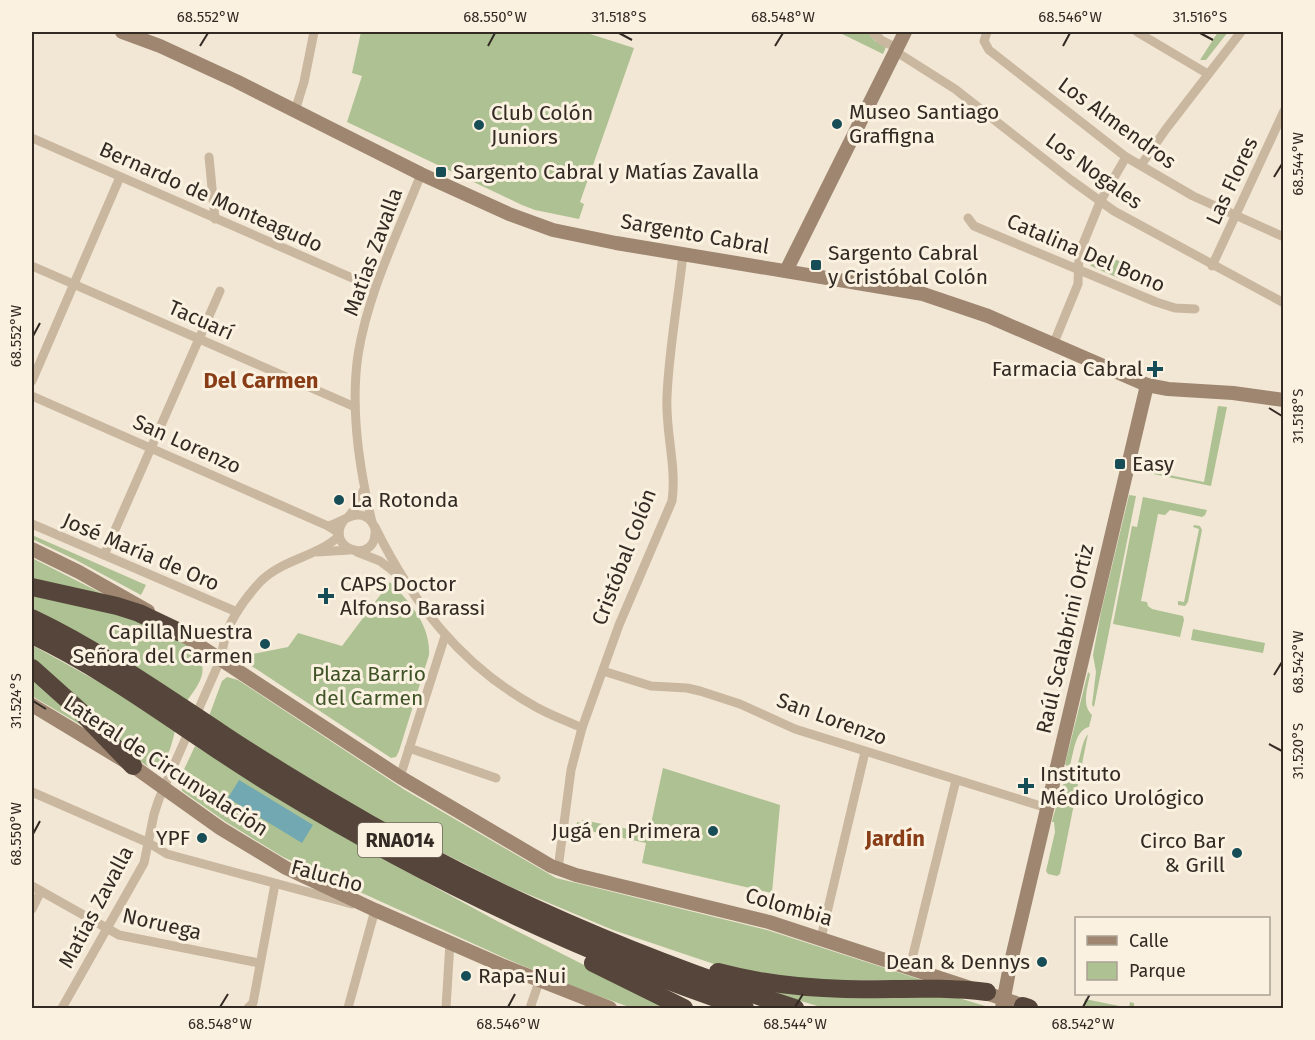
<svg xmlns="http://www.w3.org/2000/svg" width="1315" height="1040" font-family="'Fira Sans',sans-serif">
<rect width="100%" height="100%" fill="#f2e7d4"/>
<!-- green -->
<g fill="#aec193">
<path d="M361 32H584L634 48 580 202 584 204 579 219 535 210 522 205 347 122 362 76 352 73Z"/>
<path d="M838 32H868L875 41 886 47 883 54Z"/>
<path d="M1218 32H1228L1206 60H1200Z"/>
<path d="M1092 250 1124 263 1118 278 1091 266 1088 259Z"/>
<path d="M1218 406 1227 407 1211 486 1139 471 1140 461 1149 471 1204 482Z"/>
<path d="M1129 495 1136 496 1094 707 1092 705 1096 672 1093 655 1101 612Z"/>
<path d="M1143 497 1207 510 1205 515 1202 517 1170 510 1165 515 1158 514 1141 601 1147 602 1148 606 1152 609 1183 616 1184 620 1180 637 1113 624 1132 526 1137 527Z"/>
<path d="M1194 525 1200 526 1202 530 1188 602 1185 606 1178 605V601L1184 602 1199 529 1193 527Z"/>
<path d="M32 535 146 585 141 595 76 560 32 539Z"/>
<path d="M32 558 105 595 32 579Z"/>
<path d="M390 582C410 602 431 626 429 655L399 751 396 757 391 758 238 657 288 647 298 633 342 646Z"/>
<path d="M32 590 110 608 179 640 198 652 196 655C211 670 197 687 187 701L111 650 32 608Z"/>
<path d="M1193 629 1265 643 1263 653 1191 640Z"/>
<path d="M32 645 108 687 175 731C171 746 169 763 152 765L150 768 132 756 32 664Z"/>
<path d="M1088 672 1090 674C1088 687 1081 705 1092 715L1089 727C1075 730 1074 752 1070 765L1067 766 1065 764Z"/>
<path d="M227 677 238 680 405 790 556 878 767 930 922 980H800L714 964 613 930 511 887 391 827 296 771 209 716 222 681Z"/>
<path d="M32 678 86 728 32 696Z"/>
<path d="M1088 734 1060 874 1057 876 1048 874 1046 871 1055 832 1054 822H1052C1053 817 1063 783 1065 781 1069 775 1075 773 1077 766 1081 756 1081 743 1088 734Z"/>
<path d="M195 746 345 838 497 921 669 1008H632L571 986 507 959 283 857 226 822 182 791 180 778Z"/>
<path d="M663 768 780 805 772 893 642 863 646 843 576 828 577 822 582 823V820L649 833Z"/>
<path d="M768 991 949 995 985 1006V1008H824Z"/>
<path d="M1085 999 1129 1008 1130 1002 1134 1003V1008H1088L1083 1007Z"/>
</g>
<!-- water -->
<path fill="#71a8b1" d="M239 780 313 825 302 843 228 798Z"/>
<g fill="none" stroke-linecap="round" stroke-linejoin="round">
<!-- street -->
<g stroke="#cab7a0" stroke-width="9">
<path d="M873 32 881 40 897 48"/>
<path d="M987 32 984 41 989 50 1126 157 1193 196 1284 237"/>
<path d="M1137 32 1208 74"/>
<path d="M895 51 955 89 1071 180 1114 211 1284 303"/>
<path d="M295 111 304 82 314 32"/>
<path d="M32 138 375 288"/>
<path d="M209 157 215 219"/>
<path d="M1141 165 1166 129 1241 32"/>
<path d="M968 218 974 226 1156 302 1175 308 1195 309"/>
<path d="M32 266 355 407"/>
<path d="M1212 266 1284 111"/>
<path d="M1053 345 1078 284 1079 254 1100 202 1126 157"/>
<path d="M32 381 120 177"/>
<path d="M32 396 328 526 339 533"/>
<path d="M349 516 361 501 363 491"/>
<path d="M372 522C359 468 350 410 358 355 368 292 398 233 421 174"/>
<path d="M32 524 237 612"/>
<path d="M328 526C342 523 358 506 371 521 374 525 376 529 375 534 373 566 322 547 345 519"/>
<path d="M375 527C412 602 461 666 536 707 550 715 567 721 582 728"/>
<path d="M317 552 350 550"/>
<path d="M357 552 380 561 397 574"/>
<path d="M104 555 220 291"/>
<path d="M603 671 651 686 687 688 700 691 740 704 795 729 1047 808"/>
<path d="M409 748 496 778"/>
<path d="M400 777 445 636"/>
<path d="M32 792 149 843 167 854 352 904"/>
<path d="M558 869 571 770 582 728 619 625 672 501C677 466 665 431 667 396 669 349 678 301 683 254"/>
<path d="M32 886 119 935 259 963"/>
<path d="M32 909 41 891"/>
<path d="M821 938 865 752"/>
<path d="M910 967 956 780"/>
<path d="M62 1008 144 863 154 814 159 799C179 754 198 710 218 665 222 655 223 645 226 634 233 615 247 596 261 581 283 559 317 557 339 536"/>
<path d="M248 1008 253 1003 275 884"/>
<path d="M348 1008 375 910 372 909"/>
<path d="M446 1008 450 942"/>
<path d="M530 1008 539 982"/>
</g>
<!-- secondary -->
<g stroke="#9e8671" stroke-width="14">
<path d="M122 32 160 46 236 81 421 174 509 214 553 230 616 243 923 294 988 316 1147 385 1168 389 1233 393 1284 400"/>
<path d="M786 271 905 32"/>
<path d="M32 549 79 572 148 611"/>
<path d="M171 627 400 777 551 866 576 875 769 922 1031 1008"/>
<path d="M32 705 133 766 220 828 286 868 375 910 501 965 610 1008"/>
<path d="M1002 1008 1010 966 1147 385"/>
</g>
<!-- highway -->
<g stroke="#55453a" stroke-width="18">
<path d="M32 587 117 606 139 613 179 632"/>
<path d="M32 618C99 650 159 692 221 733 255 756 290 777 325 798 472 886 631 956 795 1008"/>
<path d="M32 635C118 676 193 737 274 786 422 876 580 953 745 1008"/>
<path d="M32 668 80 711 133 766"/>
<path d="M593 963 684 1008"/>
<path d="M718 972C759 983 803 988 845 989 893 990 940 986 987 992"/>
<path d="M1023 1006 1029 1008"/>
</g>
</g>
<!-- ticks -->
<path fill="none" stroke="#332a24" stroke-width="2" d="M619 33 632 40M1200 33 1213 40M200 46 208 33M488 46 495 33M775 46 783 33M1063 46 1070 33M1274 177 1282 164M33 336 40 323M1269 408 1282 416M1274 675 1282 662M33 701 46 709M1269 744 1282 751M33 834 40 821M220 1007 228 994M508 1007 515 994M795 1007 803 994M1083 1007 1090 994"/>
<!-- markers -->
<g fill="#174d57" stroke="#faf1e0" stroke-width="2">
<circle cx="837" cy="124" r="6"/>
<circle cx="479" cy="125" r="6"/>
<rect x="435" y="166" width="12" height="12" rx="3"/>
<rect x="810" y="259" width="12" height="12" rx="3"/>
<path d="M1152 360h6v6h6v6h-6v6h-6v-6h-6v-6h6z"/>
<rect x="1114" y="458" width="12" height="12" rx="3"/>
<circle cx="339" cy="500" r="6"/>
<path d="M323 587h6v6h6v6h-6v6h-6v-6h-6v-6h6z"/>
<circle cx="265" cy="644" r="6"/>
<path d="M1023 777h6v6h6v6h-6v6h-6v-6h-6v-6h6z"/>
<circle cx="713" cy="831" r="6"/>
<circle cx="202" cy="838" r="6"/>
<circle cx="1237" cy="853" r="6"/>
<circle cx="1042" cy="962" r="6"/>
<circle cx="466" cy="976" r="6"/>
</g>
<g text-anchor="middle" stroke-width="6" stroke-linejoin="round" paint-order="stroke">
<!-- shield labels -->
<rect fill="#faf1e0" stroke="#6f665c" stroke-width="1.5" x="358" y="823" width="84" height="34" rx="4.5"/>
<g font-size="20" font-weight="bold" fill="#332a24">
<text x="400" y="847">RNA014</text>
</g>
<!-- poi labels -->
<g font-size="21" fill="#332a24" stroke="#faf1e0" text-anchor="start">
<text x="849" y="119">Museo Santiago<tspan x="849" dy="24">Graffigna</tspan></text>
<text x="491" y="120">Club Colón<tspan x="491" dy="24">Juniors</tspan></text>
<text x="453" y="179">Sargento Cabral y Matías Zavalla</text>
<text x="828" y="260">Sargento Cabral<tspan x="828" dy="24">y Cristóbal Colón</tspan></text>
<text x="1143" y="376" text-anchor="end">Farmacia Cabral</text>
<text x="1132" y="471">Easy</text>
<text x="351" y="507">La Rotonda</text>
<text x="340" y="591">CAPS Doctor<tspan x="340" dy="24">Alfonso Barassi</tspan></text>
<text x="253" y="639" text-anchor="end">Capilla Nuestra<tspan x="253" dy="24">Señora del Carmen</tspan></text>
<text x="1040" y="781">Instituto<tspan x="1040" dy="24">Médico Urológico</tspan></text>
<text x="701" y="838" text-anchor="end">Jugá en Primera</text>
<text x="190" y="845" text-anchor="end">YPF</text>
<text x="1225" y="848" text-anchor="end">Circo Bar<tspan x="1225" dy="24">&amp; Grill</tspan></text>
<text x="1030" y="969" text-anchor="end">Dean &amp; Dennys</text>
<text x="478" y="983">Rapa-Nui</text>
</g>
<!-- street labels -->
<g font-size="21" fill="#332a24" stroke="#faf1e0">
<text transform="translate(1117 123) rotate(36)" y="7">Los Almendros</text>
<text transform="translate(1094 171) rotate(36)" y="7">Los Nogales</text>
<text transform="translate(1232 181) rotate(-65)" y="7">Las Flores</text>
<text transform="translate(211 197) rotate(24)" y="7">Bernardo de Monteagudo</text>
<text transform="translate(695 234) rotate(10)" y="7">Sargento Cabral</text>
<text transform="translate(373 252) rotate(-70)" y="7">Matías Zavalla</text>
<text transform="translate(1086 253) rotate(23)" y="7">Catalina Del Bono</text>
<text transform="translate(201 320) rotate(24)" y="7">Tacuarí</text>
<text transform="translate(187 444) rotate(24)" y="7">San Lorenzo</text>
<text transform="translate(141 552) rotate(23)" y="7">José María de Oro</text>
<text transform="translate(624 557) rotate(-69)" y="7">Cristóbal Colón</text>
<text transform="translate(1065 639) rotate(-77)" y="7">Raúl Scalabrini Ortiz</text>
<text transform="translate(832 719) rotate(20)" y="7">San Lorenzo</text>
<text transform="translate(166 766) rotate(33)" y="7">Lateral de Circunvalación</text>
<text transform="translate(327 876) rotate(15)" y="7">Falucho</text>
<text transform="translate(96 907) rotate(-62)" y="7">Matías Zavalla</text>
<text transform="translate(789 907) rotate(16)" y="7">Colombia</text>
<text transform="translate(162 924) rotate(13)" y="7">Noruega</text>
</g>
<!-- park labels -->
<g font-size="21" fill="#3e5326" stroke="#faf1e0">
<text x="369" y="681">Plaza Barrio<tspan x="369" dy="24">del Carmen</tspan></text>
</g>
<!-- neighbourhood labels -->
<g font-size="22" font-weight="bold" fill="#883d17" stroke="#faf1e0">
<text x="261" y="388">Del Carmen</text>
<text x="895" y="846">Jardín</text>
</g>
</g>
<!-- border -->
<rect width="1315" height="1040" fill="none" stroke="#faf1e0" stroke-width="66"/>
<!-- legend -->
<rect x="1075" y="917" width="195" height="78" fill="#faf1e0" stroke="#aaa195" stroke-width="1.5"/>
<rect x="1087" y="936" width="30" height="9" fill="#9e8671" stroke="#aaa195" stroke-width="1.5"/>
<text x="1129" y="947" font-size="18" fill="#332a24">Calle</text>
<rect x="1087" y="962" width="30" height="18" fill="#aec193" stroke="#aaa195" stroke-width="1.5"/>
<text x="1129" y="977" font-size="18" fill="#332a24">Parque</text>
<rect x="33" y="33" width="1249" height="974" fill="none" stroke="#332a24" stroke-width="2"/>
<g font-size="15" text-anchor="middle" fill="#332a24">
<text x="208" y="22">68.552°W</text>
<text x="495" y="22">68.550°W</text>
<text x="619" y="22">31.518°S</text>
<text x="783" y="22">68.548°W</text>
<text x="1070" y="22">68.546°W</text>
<text x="1200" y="22">31.516°S</text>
<text transform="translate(1298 164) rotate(-90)" y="5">68.544°W</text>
<text transform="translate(16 336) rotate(-90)" y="5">68.552°W</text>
<text transform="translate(1298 416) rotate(-90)" y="5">31.518°S</text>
<text transform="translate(1298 662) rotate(-90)" y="5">68.542°W</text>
<text transform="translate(16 701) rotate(-90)" y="5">31.524°S</text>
<text transform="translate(1298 751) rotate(-90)" y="5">31.520°S</text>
<text transform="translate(16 834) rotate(-90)" y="5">68.550°W</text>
<text x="220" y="1029">68.548°W</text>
<text x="508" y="1029">68.546°W</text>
<text x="795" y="1029">68.544°W</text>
<text x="1083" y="1029">68.542°W</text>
</g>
</svg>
